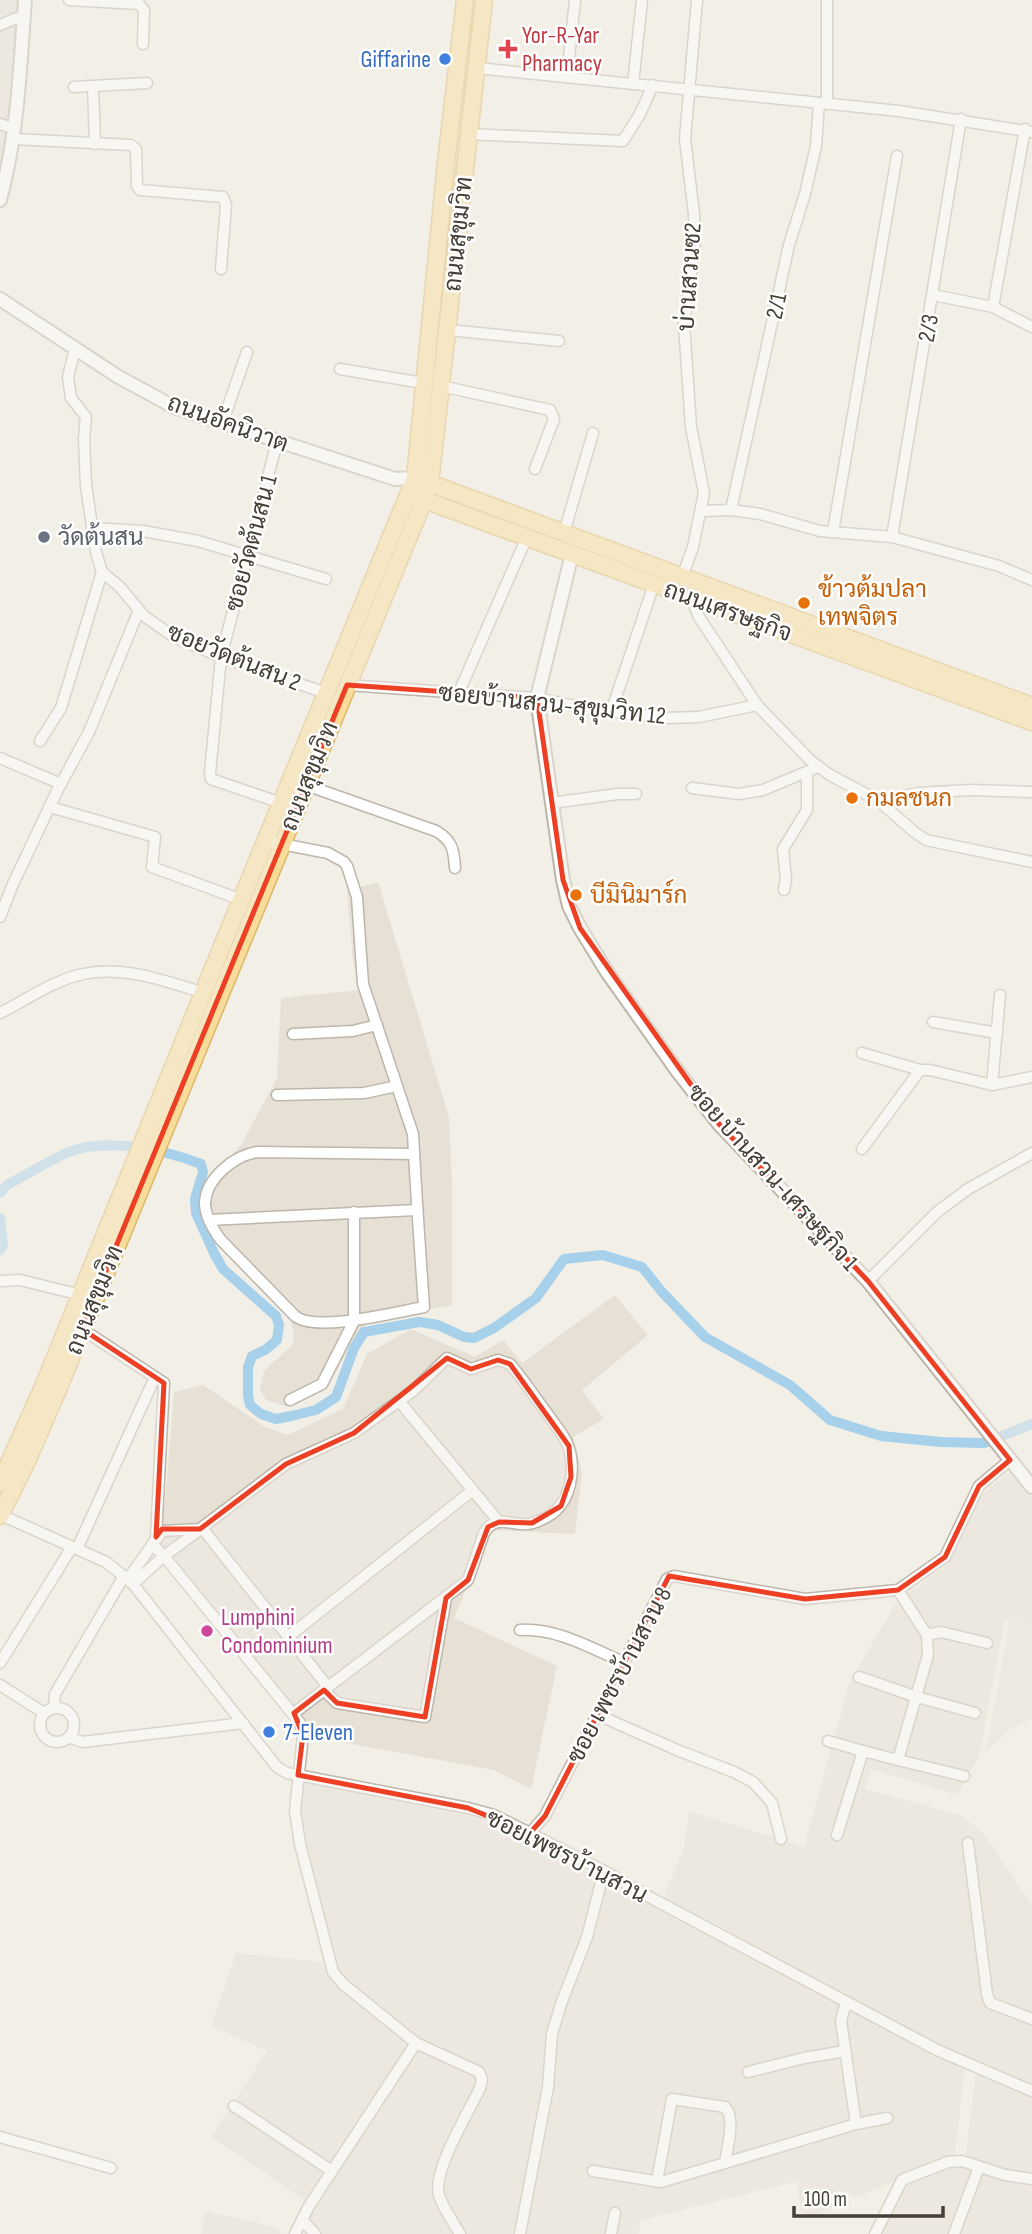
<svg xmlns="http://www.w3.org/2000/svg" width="1032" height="2234" font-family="'Sofia Sans Condensed',Sarabun,sans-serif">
<rect width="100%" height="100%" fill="#f2efe7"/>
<!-- residential -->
<g fill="#e6e0d5">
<path d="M0 0H20L12 114 0 179Z"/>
<path d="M378 882 449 1117 452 1182V1305L368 1323 355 1337 327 1388 285 1406 266 1400 260 1390 264 1371 294 1343 291 1314 216 1235 203 1204 211 1177 241 1145 277 1078 281 998 359 990 353 959 347 891Z"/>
<path d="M615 1295 648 1335 582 1390 604 1419 573 1437 582 1473 575 1534 491 1530 454 1618 557 1666 531 1789 494 1770 308 1736 168 1558 148 1539 165 1503 174 1392 203 1385 265 1427 288 1435 343 1409 367 1354 411 1329 475 1357 503 1340 522 1363Z"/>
<path d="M1011 1471 1032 1497V1628L1005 1619 979 1756 957 1795 871 1769 865 1789 960 1815 984 1833 1032 1905V2085L940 2045 663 1898 684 1848 689 1811 804 1847 849 1684 894 1606 902 1598 947 1565 980 1496Z"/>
<path d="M303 1783 470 1816 495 1823 930 2053 965 2068 954 2162 940 2163 856 2197 838 2189 833 2207 814 2216 801 2213 797 2181 641 2220 638 2234H309L301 2227 313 2206 211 2137 267 2051 211 2026 236 1953 332 1963 305 1851 299 1819Z"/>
<path d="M976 2073 1032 2097V2234H881L906 2186 951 2168 964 2166Z"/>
<path d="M205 2211 263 2224 277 2228 281 2234H201Z"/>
</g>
<!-- industrial -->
<path fill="#e5e0db" d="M1011 1616 1032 1623V1719L1012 1727 986 1752Z"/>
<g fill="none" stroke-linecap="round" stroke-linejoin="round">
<!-- canal -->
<g stroke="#a7d0eb" stroke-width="10">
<path d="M0 1193 7 1185C28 1174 48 1161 69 1152 107 1137 165 1150 201 1164L203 1172 195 1199 196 1213 214 1253 223 1269 276 1316 279 1325 277 1340 265 1350 252 1356 248 1367V1396L250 1405 261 1414 276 1419 291 1416 316 1410 336 1397 354 1348 364 1332 419 1322 438 1325 464 1337 474 1338 494 1328 536 1298 564 1259 603 1255 642 1267 662 1292 705 1337 790 1385 830 1420 881 1436 941 1442 984 1443 1032 1424"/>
<path d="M0 1218 3 1245 0 1250"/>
</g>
<defs>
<g id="minor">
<path d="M69 0 139 4 144 10 143 44"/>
<path d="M0 25 24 15"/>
<path d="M477 68 899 111 1032 132"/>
<path d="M567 77 575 0"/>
<path d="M633 84 642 0"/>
<path d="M93 86 95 144"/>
<path d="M74 87 147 83"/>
<path d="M827 104V0"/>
<path d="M0 124 15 129"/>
<path d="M468 134 623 141 640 114 653 85"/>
<path d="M14 139 131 145 136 149 137 186 140 190 223 197 226 205 221 269"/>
<path d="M933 295 993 307 1032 327"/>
<path d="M993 307 1025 129"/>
<path d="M448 330 559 341"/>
<path d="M75 349 68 377 71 398 86 417 84 438 86 486 96 552 102 572 120 587 144 616 174 637 221 657 326 693"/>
<path d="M340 369 423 383"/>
<path d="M441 386 550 410 554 419 535 469"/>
<path d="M222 424 247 352"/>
<path d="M277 442 221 657 210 773 211 779 281 803"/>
<path d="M731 510 789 245 805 194 816 146 819 103"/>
<path d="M702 511 731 510 760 514 820 531 892 537 999 566 1032 580"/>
<path d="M92 528 143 531 198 541 326 579"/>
<path d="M833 532 897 156"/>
<path d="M564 533 593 433"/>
<path d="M892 537 961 119"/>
<path d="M682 577 693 547 704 493 691 427 684 324 695 243 694 214 685 139 697 0"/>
<path d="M691 598 699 617 757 705 811 761 830 775 879 801 913 831 926 840 1032 862"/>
<path d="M347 685 537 698 594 710 666 718 699 717 757 705"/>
<path d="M459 692 527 537"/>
<path d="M611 712 654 584"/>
<path d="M40 741 61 708 102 572"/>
<path d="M0 758 61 784"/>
<path d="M306 785 436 831C452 840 454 850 455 868"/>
<path d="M692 788 739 794 763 790 818 767"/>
<path d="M879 801 918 793 971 790 1032 792"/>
<path d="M552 803 617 794H636"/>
<path d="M50 807 155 837 152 867 242 900"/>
<path d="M266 841 328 853 344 862 347 866 357 897 363 984 413 1134C416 1192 420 1250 424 1307 397 1312 315 1333 295 1316L220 1239C213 1229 205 1215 205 1203 206 1178 234 1156 257 1152L414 1154"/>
<path d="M784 890 786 879 783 849 807 810V773"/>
<path d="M0 917 13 884 57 791 89 732 139 610"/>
<path d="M0 1013C26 1000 54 980 83 974 122 965 166 981 204 993"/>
<path d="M933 1022 997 1033"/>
<path d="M293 1034 353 1031 377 1025"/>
<path d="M862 1053 920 1070H930L992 1085 1032 1077"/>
<path d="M992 1085 1000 995"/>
<path d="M277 1095 364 1093 397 1086"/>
<path d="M862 1149 920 1070"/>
<path d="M209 1220 417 1210"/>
<path d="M0 1281 20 1280 81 1295"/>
<path d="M868 1281 937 1212 968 1189 1032 1153"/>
<path d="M82 1329 164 1383 156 1537"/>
<path d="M290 1400 322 1384 354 1321V1212"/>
<path d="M399 1401 499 1522"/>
<path d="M1 1515 106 1562 133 1584 277 1767 287 1773 468 1808 494 1815 604 1871 653 1899 937 2050 1032 2091"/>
<path d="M202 1528 328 1687"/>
<path d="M152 1544 164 1556 300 1723 303 1735 295 1811 300 1844 333 1972 343 1984 416 2043 479 2072 482 2079 480 2088C469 2112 432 2171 439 2195 443 2208 453 2222 460 2234"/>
<path d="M77 1549 155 1377"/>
<path d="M128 1579 162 1531 200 1529 286 1464 354 1433 413 1391 447 1358 471 1369 498 1360 510 1364C524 1380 536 1399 549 1416 555 1425 563 1434 567 1443 575 1461 573 1490 560 1506 554 1514 542 1520 533 1523 513 1529 498 1511 484 1533L468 1580 294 1713"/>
<path d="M133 1584 164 1556 198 1531"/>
<path d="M898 1590 927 1635 941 1632 987 1643"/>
<path d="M520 1630C557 1628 591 1648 623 1662"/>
<path d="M288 1637 473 1490"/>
<path d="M0 1663 72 1547"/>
<path d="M859 1677 917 1697 975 1713"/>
<path d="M0 1685 44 1713"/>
<path d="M324 1690 337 1703 425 1717 446 1598"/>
<path d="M54 1707 55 1694 124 1576"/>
<circle cx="57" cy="1725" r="17"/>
<path d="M598 1715 677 1750 734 1772 753 1782 772 1803 781 1839"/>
<path d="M69 1737 82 1742 243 1723"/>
<path d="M828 1741 863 1751"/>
<path d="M898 1760 964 1776"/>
<path d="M530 1833 545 1816 667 1579 674 1576 805 1599 898 1590 945 1557 979 1486 1010 1460"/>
<path d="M837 1835 863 1751 898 1760 928 1655 927 1635"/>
<path d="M968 1843 987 1994 990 2003 1032 2019"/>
<path d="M846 2002 841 2021 856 2124"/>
<path d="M748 2072 804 2058 845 2051"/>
<path d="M234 2106 332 2171"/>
<path d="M0 2137 111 2168"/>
<path d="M593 2171 661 2182 856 2124 887 2118"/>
<path d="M657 2181 672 2099 725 2107C736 2118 727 2148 725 2163"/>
<path d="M302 2220 315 2234"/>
<path d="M295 2234 309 2206 416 2043"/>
<path d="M520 2234 548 2087 552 2034 561 2004 587 1937 604 1871"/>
<path d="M611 2234 615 2213"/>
<path d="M875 2234 902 2180 948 2162 962 2161 1005 2175 1032 2179"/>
<path d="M954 2234 979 2167"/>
</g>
<g id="tertiary">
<path d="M0 200C18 133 20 68 25 0"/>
<path d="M0 299 117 376 174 407 395 479 415 478"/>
<path d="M572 554 537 698 563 880 569 906 580 928 607 972 678 1072 719 1124 868 1281 1032 1487"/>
</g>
<g id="primary">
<path d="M421 480 1032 706"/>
<path d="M416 497 1032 722"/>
<path d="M0 1483 43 1387 225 939 415 478 446 163 465 0"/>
<path d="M0 1516 28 1459 57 1392 424 500 430 483 484 0"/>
</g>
</defs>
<!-- minor casing -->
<use href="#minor" stroke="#bdb6aa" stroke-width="13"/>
<!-- tertiary casing -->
<use href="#tertiary" stroke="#bdb6aa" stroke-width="16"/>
<!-- primary casing -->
<use href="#primary" stroke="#dcb86b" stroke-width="19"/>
<!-- minor -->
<use href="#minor" stroke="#fff" stroke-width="10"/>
<!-- tertiary -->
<use href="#tertiary" stroke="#fff" stroke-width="12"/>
<!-- primary -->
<use href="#primary" stroke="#f8dc9a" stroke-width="16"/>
</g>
<!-- marked area -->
<path d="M0 0H1032V2234H0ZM347 685 537 698 563 880 580 928 719 1124 868 1281 1010 1460 979 1486 945 1557 898 1590 805 1599 669 1576 545 1816 530 1833 468 1808 298 1775 303 1735 294 1713 324 1690 337 1703 425 1717 446 1598 468 1580 488 1527 499 1522 532 1523 561 1506 571 1477 569 1446 510 1364 498 1360 471 1369 447 1358 354 1433 286 1464 200 1529H162L156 1537 164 1383 82 1329Z" fill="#f2efe7" fill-opacity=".55" fill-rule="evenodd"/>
<path fill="none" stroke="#ec3f24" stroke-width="5" stroke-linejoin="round" d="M347 685 537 698 563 880 580 928 719 1124 868 1281 1010 1460 979 1486 945 1557 898 1590 805 1599 669 1576 545 1816 530 1833 468 1808 298 1775 303 1735 294 1713 324 1690 337 1703 425 1717 446 1598 468 1580 488 1527 499 1522 532 1523 561 1506 571 1477 569 1446 510 1364 498 1360 471 1369 447 1358 354 1433 286 1464 200 1529H162L156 1537 164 1383 82 1329Z"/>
<!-- markers -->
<path fill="#e0444e" stroke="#fff" stroke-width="2.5" d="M504.5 38.5h7v7h7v7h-7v7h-7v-7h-7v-7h7z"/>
<g fill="#3f7fe0" stroke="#fff" stroke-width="2.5">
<circle cx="445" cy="59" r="7"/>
<circle cx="269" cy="1732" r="7"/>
</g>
<circle fill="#6b7280" stroke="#fff" stroke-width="2.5" cx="44" cy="537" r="7"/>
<g fill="#e8710a" stroke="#fff" stroke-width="2.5">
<circle cx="804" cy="603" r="7"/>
<circle cx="852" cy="798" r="7"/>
<circle cx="576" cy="895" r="7"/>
</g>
<circle fill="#d1479c" stroke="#fff" stroke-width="2.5" cx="207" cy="1631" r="7"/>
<g text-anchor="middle" stroke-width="5" stroke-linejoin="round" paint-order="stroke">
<!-- health labels -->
<g font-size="24" fill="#be3a42" stroke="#fff" text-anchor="start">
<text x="522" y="43">Yor-R-Yar<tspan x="522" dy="28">Pharmacy</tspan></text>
</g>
<!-- shop labels -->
<g font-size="24" fill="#366cbe" stroke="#fff" text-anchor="end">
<text x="431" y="67">Giffarine</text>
<text x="283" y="1740" text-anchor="start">7-Eleven</text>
</g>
<!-- street labels -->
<g font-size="24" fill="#453f36" stroke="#fff">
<text transform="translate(458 234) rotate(-84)" y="8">ถนนสุขุมวิท</text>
<text transform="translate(689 277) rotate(-86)" y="8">บ่านสวนซ2</text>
<text transform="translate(776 306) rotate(-78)" y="8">2/1</text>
<text transform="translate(928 328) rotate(-80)" y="8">2/3</text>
<text transform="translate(228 423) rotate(20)" y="8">ถนนอัคนิวาต</text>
<text transform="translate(251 543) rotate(-75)" y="8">ซอยวัดต้นสน 1</text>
<text transform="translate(728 611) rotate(20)" y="8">ถนนเศรษฐกิจ</text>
<text transform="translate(234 657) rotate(22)" y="8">ซอยวัดต้นสน 2</text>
<text transform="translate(552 704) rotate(6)" y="8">ซอยบ้านสวน-สุขุมวิท 12</text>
<text transform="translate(309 776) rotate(-68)" y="8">ถนนสุขุมวิท</text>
<text transform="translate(773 1177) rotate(48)" y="8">ซอย บ้านสวน-เศรษฐกิจ 1</text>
<text transform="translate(94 1300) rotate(-68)" y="8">ถนนสุขุมวิท</text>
<text transform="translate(619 1675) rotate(-62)" y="8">ซอย เพชรบ้านสวน 8</text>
<text transform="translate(567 1856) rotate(27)" y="8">ซอยเพชรบ้านสวน</text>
</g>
<!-- worship labels -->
<g font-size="24" fill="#5b616d" stroke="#fff" text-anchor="start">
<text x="58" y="545">วัดต้นสน</text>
</g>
<!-- food labels -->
<g font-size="24" fill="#c56008" stroke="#fff" text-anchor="start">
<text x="818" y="597">ข้าวต้มปลา<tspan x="818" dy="28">เทพจิตร</tspan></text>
<text x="866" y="806">กมลชนก</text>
<text x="590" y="903">บีมินิมาร์ก</text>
</g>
<!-- hotel labels -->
<g font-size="24" fill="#b23c85" stroke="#fff" text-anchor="start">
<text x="221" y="1625">Lumphini<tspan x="221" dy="28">Condominium</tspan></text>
</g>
</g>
<!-- scale -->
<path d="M794 2206v10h149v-10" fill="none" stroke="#453f36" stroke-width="3.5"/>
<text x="804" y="2206" font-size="21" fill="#453f36" stroke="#ffffff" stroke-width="5" paint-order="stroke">100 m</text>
</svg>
